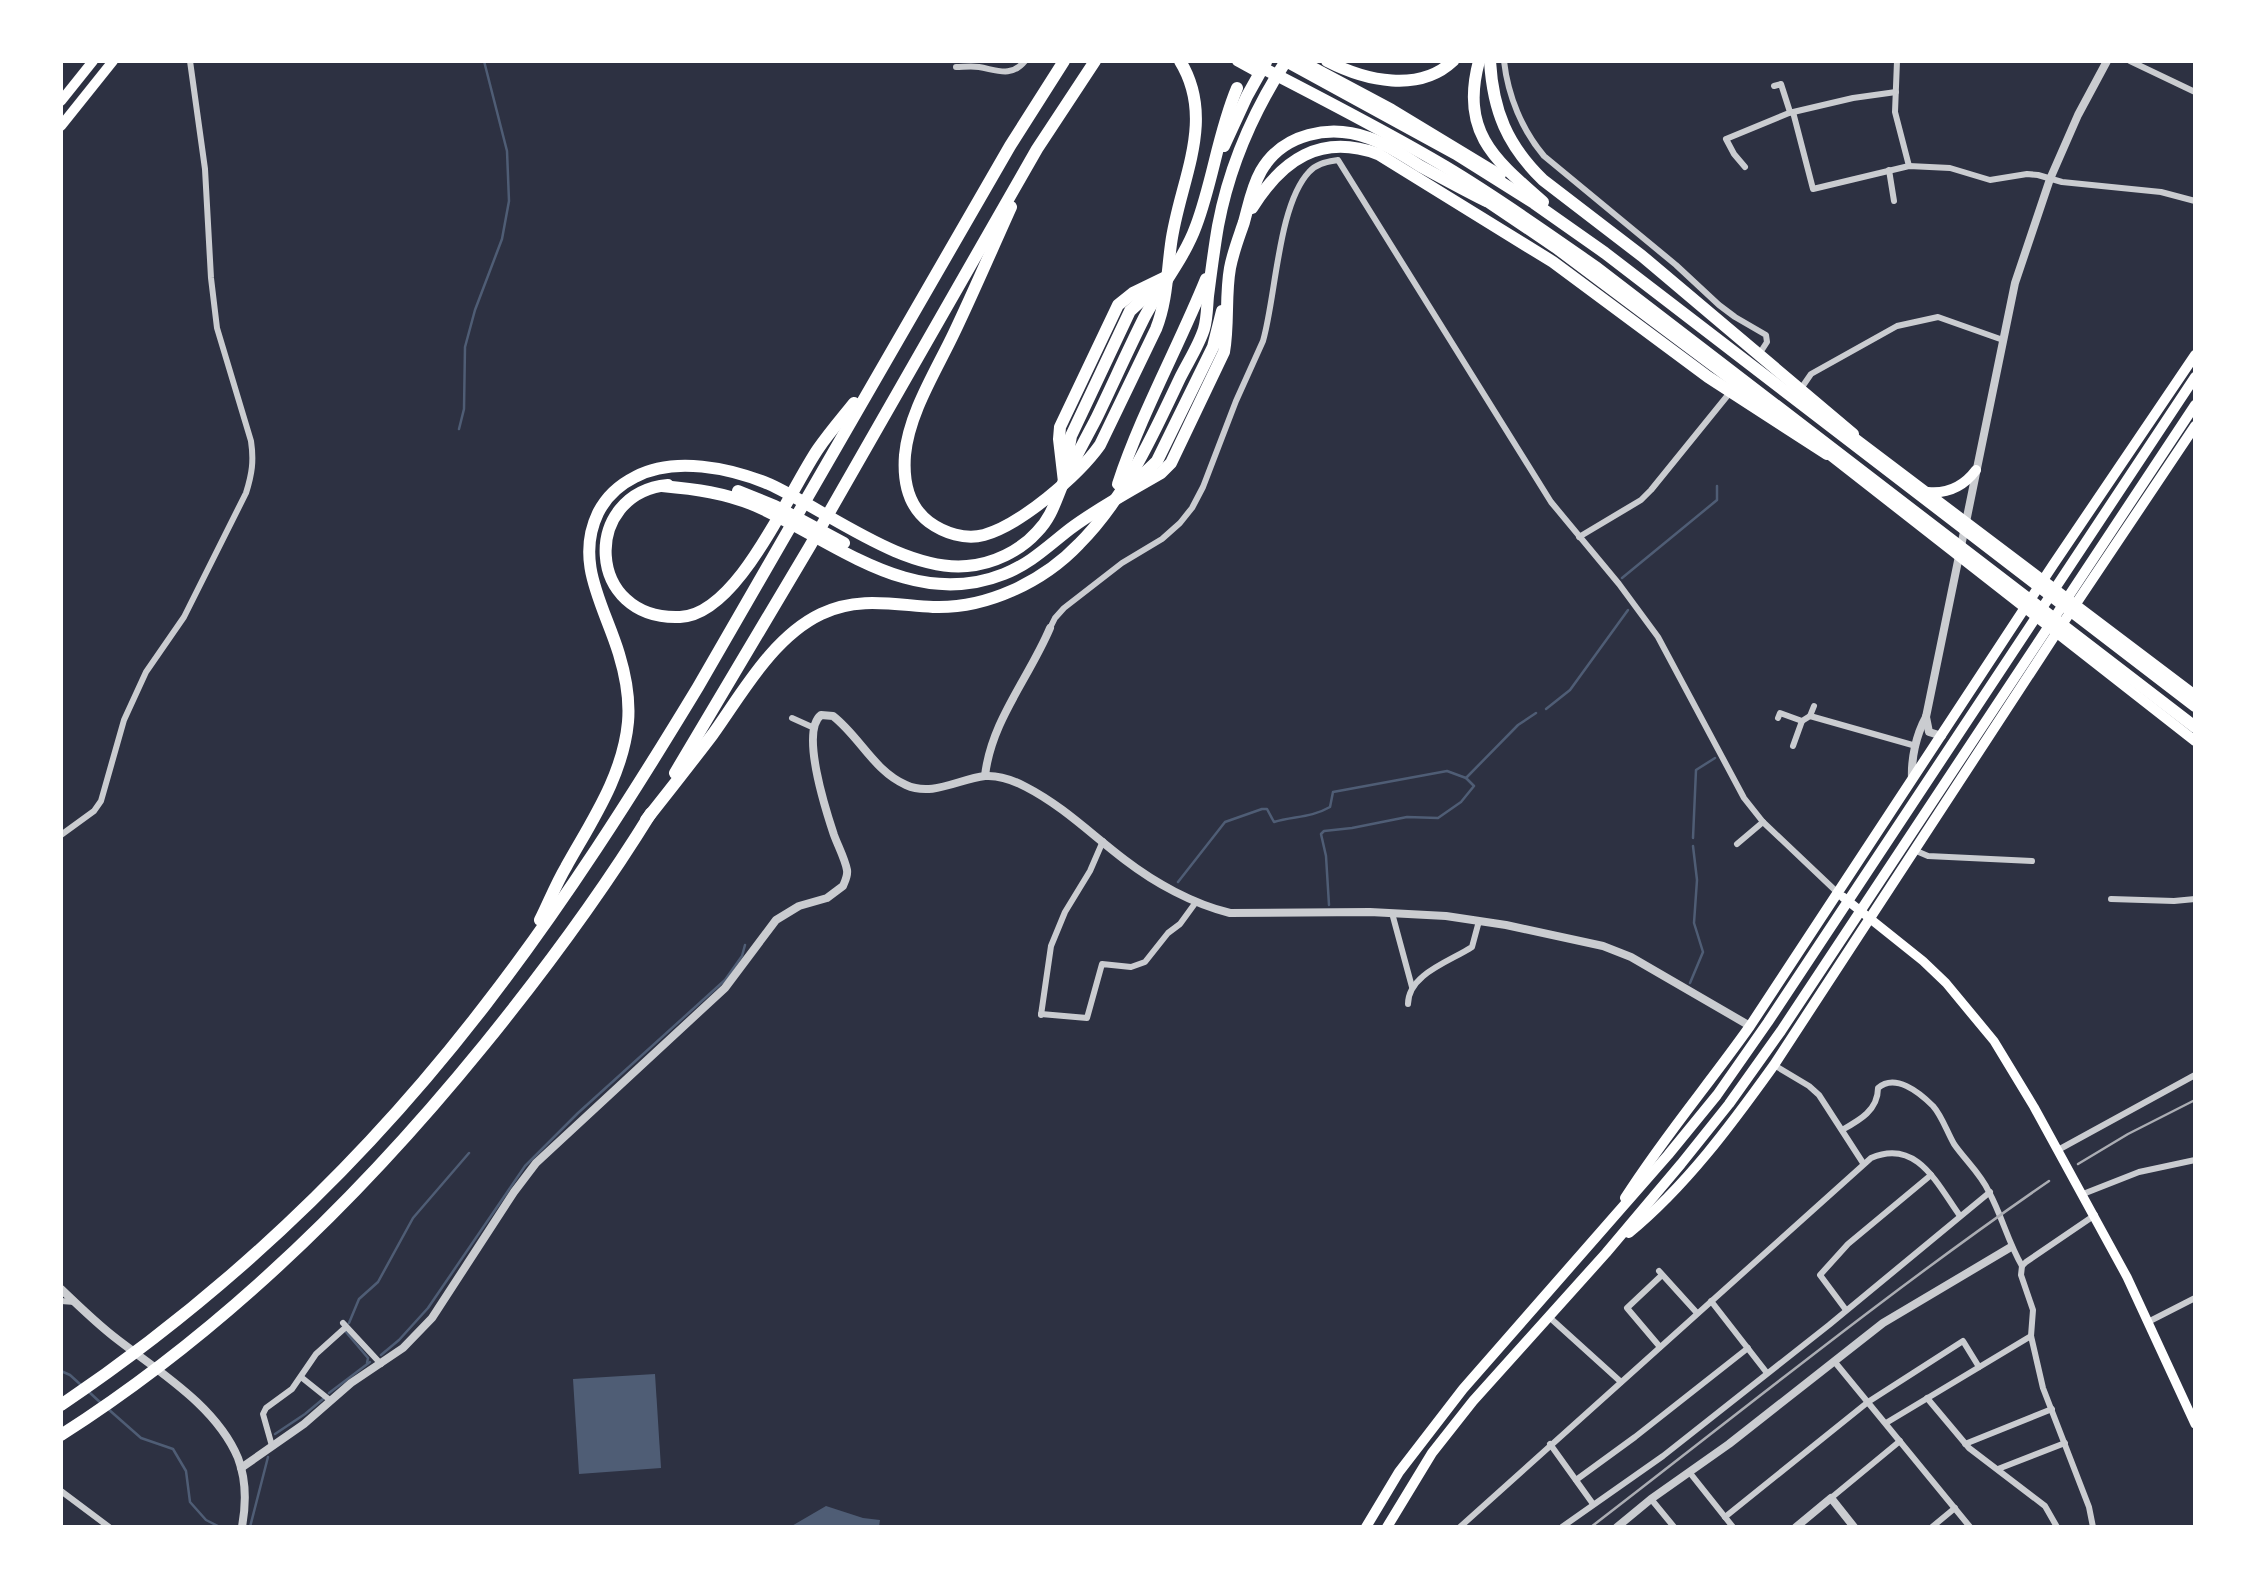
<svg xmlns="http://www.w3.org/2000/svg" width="2256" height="1588" font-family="'Nunito Sans',sans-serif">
<rect width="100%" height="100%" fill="#2d3142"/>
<!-- water -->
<g fill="#4f5d75">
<path d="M655 1374 661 1468 579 1474 573 1379Z"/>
<path d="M826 1506 863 1518 880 1520 879 1527H790Z"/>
</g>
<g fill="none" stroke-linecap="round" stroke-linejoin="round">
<!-- stream -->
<g stroke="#4f5d75" stroke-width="2.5">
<path d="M459 429 464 409 465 347 475 310 502 239 509 201 507 151 484 61"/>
<path d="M1622 578 1717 500V486"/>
<path d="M1546 709 1570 690 1628 610"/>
<path d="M1466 778 1518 725 1536 713"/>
<path d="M1693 838 1696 770 1715 758"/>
<path d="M1178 882 1225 822 1262 809H1267L1274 822C1293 816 1311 818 1330 807L1333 792 1447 771 1466 778 1474 786 1461 802 1438 818 1407 817 1352 828 1324 831 1321 834 1326 856 1329 905"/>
<path d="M1690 983 1703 952 1694 923 1697 880 1693 846"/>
<path d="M349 1323 359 1299 378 1282 413 1218 469 1153"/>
<path d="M346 1332 368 1358 367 1363"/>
<path d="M381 1355 399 1340 428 1308 525 1166 578 1113 725 980 742 956 745 945"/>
<path d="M61 1371 70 1375 81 1385"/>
<path d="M89 1392 102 1404"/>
<path d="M329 1393 370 1362"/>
<path d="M107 1408 141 1438 173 1449 186 1471 190 1502 206 1520 220 1527"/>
<path d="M275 1434 305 1414 323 1399"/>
<path d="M250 1527 268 1457"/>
</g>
<!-- minor -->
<g stroke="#caccd0" stroke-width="6">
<path d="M1504 61C1508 96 1522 130 1544 156L1676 265 1719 305 1735 317 1766 335 1767 342 1758 356"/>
<path d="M1897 61 1895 112 1909 166"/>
<path d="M2130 61 2195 92"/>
<path d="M956 67C963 67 971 66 979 67 997 70 1011 78 1025 61"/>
<path d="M1774 86 1781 84 1790 112"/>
<path d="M1793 112 1813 189 1909 166 1950 168 1990 180 2027 174 2038 175 2062 182 2161 192 2195 201"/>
<path d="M1745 167 1734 154 1726 139 1789 113 1853 98 1896 92"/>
<path d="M1889 170 1894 201"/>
<path d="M1800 390 1811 374 1897 326 1938 317 2003 340"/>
<path d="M1579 537 1641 500 1651 490 1732 390"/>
<path d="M1050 628 1055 618 1064 608 1122 563 1162 539 1180 523 1192 508 1203 487 1236 401 1263 341C1276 296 1278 205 1309 172 1317 163 1327 162 1338 160L1551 502 1619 584 1658 637 1744 798 1763 822 1839 894"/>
<path d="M1810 716 1814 706"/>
<path d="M792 718 812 727"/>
<path d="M1778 718 1780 713 1802 721 1810 716 1916 746"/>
<path d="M1793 746 1802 721"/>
<path d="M61 835 94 811 101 801 124 720 146 672 184 617 246 493C252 474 254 461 251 441L217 328 211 278 205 169 190 61"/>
<path d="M1737 844 1763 822"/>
<path d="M1914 850 1928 856 2032 861"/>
<path d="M2111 899 2174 901 2195 899"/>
<path d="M1392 913 1412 987"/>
<path d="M1408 1004C1408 974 1451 961 1472 947L1479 921"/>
<path d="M1041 1014 1087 1018 1102 964 1131 967 1145 962 1168 933 1180 924 1196 902"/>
<path d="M1041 1015 1051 946 1065 912 1090 871 1103 841"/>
<path d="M1774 1065 1809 1086 1819 1095 1863 1163"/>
<path d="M1842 1130C1860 1120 1878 1110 1878 1088 1895 1073 1919 1092 1933 1106 1942 1116 1947 1132 1954 1144 1965 1160 1981 1174 1989 1192 2002 1216 2008 1242 2022 1266"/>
<path d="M2058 1150 2195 1075"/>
<path d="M2083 1194 2139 1172 2195 1160"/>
<path d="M1659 1271 1697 1313"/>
<path d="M61 1301 75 1302"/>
<path d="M1711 1301 1767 1373"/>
<path d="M1846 1310 1820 1275 1848 1244 1931 1175"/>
<path d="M1548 1316 1621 1382"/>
<path d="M2148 1322 2195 1298"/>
<path d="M343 1323 381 1364"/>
<path d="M1660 1347 1627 1308 1662 1275"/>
<path d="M1834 1361 1970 1527"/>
<path d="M301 1377 331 1401"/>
<path d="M1927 1398 1969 1448 2045 1506 2057 1527"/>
<path d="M1886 1423 2031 1336"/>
<path d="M1550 1444 1593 1504"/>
<path d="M1965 1444 2052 1409"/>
<path d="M272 1446 263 1414 266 1408 292 1389 316 1354 346 1327"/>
<path d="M1998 1469 2065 1443"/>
<path d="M1690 1473 1733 1527"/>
<path d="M1576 1480 1635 1437 1748 1348"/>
<path d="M61 1491 109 1527"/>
<path d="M1831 1498 1900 1441"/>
<path d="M1651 1499 1674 1527"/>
<path d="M1725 1517 1868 1402 1963 1341 1979 1367"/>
<path d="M1460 1527 1871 1158C1917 1138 1937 1184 1960 1216"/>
<path d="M1562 1527 1663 1456 1829 1325 1990 1192"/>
<path d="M1932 1527 1955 1508"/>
<path d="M2093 1527 2089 1507 2043 1388 2031 1336 2033 1310 2021 1275 2022 1266 2026 1262 2095 1215"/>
</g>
<!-- tertiary -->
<g stroke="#caccd0" stroke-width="8">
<path d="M1926 717 1929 732 1942 736"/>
<path d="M985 776C991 721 1029 678 1050 628"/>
<path d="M1912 779C1911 759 1916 735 1926 717L2015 283 2050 179 2078 115 2107 61"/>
<path d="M61 1289C78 1305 94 1321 113 1336 156 1370 216 1405 238 1458 246 1479 246 1505 242 1527"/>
<path d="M241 1468 304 1424 351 1383 403 1348 432 1318 514 1192 536 1163 725 988 776 920 799 906 827 898 843 886C845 881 848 876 847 870 845 859 838 846 834 835 826 811 800 731 821 715L833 716C860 737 874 771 906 785 932 797 959 779 985 776 999 775 1013 780 1026 787 1063 806 1092 835 1125 860 1155 883 1193 904 1230 913L1370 912 1446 916 1506 925 1603 946 1631 957 1750 1026"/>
<path d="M1617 1527 1651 1499 1729 1444 1883 1323 2011 1247"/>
<path d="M1796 1527 1831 1498 1854 1527"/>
</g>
<!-- secondary -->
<path stroke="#fff" stroke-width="9" d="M1843 897 1923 961 1946 983 1994 1041 2034 1107 2127 1277 2195 1424"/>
<!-- primary -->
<g stroke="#fff" stroke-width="10">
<path d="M61 101 93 61"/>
<path d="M61 126 113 61"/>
</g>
<!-- trunk -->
<g stroke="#fff" stroke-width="10">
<path d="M1237 61 1257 72"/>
<path d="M1302 61 1392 109 1501 175"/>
<path d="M1481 198 1555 248 1790 424"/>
<path d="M1851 435 2195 695"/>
<path d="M1822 449 2195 741"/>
<path d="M1928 492C1949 494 1964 486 1976 470"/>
<path d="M1625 1198C1663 1138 1709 1084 1750 1026L2053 565 2195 355"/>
<path d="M1629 1233C1686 1186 1731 1125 1774 1065L2057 632 2195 426"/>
<path d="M1366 1527 1399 1472 1463 1389 1668 1155 1717 1095 1768 1022 2195 377"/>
<path d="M1387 1527 1432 1453 1473 1401 1606 1253 1681 1164 1729 1104 1781 1031 2195 405"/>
</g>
<!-- motorway -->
<g stroke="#fff" stroke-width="12">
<path d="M1249 61C1315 95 1382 129 1446 167 1498 198 1547 233 1597 268L2195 727"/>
<path d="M1327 61C1366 81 1419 93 1453 61"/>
<path d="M1479 61C1460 132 1494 159 1543 202"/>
<path d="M1490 61C1493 111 1507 145 1543 180L1642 256 1853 434"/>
<path d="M1224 146 1247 96 1266 62"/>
<path d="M1011 207C992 249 974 291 954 333 936 371 909 413 905 455 903 481 908 506 929 522 944 533 965 540 984 535 1020 525 1078 476 1100 445L1156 329C1167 301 1167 273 1171 244 1179 182 1217 121 1180 61"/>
<path d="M1252 208C1282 160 1320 133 1378 154L1553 262 1708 377 1827 454"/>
<path d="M1066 464 1071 436 1130 311 1156 287"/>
<path d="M1064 482 1059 439 1060 427 1118 305 1133 293 1168 276"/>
<path d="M1134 483 1157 461 1213 347 1222 311"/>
<path d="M1118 484C1141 414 1178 348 1206 279"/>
<path d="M668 485C581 493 585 621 680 617 738 615 788 493 818 449 829 433 842 418 854 403"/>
<path d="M662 486C695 489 726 493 756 506 835 541 911 611 1004 574 1030 564 1048 546 1070 529 1098 508 1130 491 1161 473L1171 463 1224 352C1229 324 1225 296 1230 268 1233 252 1239 237 1244 222 1249 204 1252 187 1261 171 1283 133 1330 124 1369 138 1387 144 1404 156 1420 166 1442 178 1464 190 1486 201"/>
<path d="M738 491 775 506 844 543"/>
<path d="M675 773 810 546 1037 149 1095 61"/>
<path d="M646 820C669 791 691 763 713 734 743 692 773 637 821 614 858 596 895 605 933 607 986 609 1043 582 1079 544 1125 498 1153 435 1180 378 1188 362 1199 345 1204 329 1207 319 1207 307 1208 296 1211 273 1214 249 1218 226 1229 167 1253 112 1286 61L1456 154 1534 203 1605 253 2195 706"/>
<path d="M540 920C549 902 556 884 566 867 591 822 623 776 628 722 630 699 626 677 619 654 605 607 574 563 598 513 606 497 619 485 635 477 674 456 730 468 769 484 826 510 903 572 967 566 993 564 1020 551 1037 532 1052 517 1056 499 1064 481 1074 460 1085 440 1096 419 1112 386 1127 352 1144 318 1160 287 1184 259 1196 226 1213 181 1218 133 1237 88"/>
<path d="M61 1405C224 1295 367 1159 486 1004 564 903 632 796 698 687L1010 146 1064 61"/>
<path d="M61 1435C224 1331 363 1194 484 1045 544 971 601 894 651 813"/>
</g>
<!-- rail -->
<g stroke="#abadb3" stroke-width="2.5">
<path d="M2078 1164 2128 1134 2195 1100"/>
<path d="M1591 1527C1743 1410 1892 1289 2049 1181"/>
</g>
</g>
<!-- border -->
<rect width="2256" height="1588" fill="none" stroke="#ffffff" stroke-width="126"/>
</svg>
